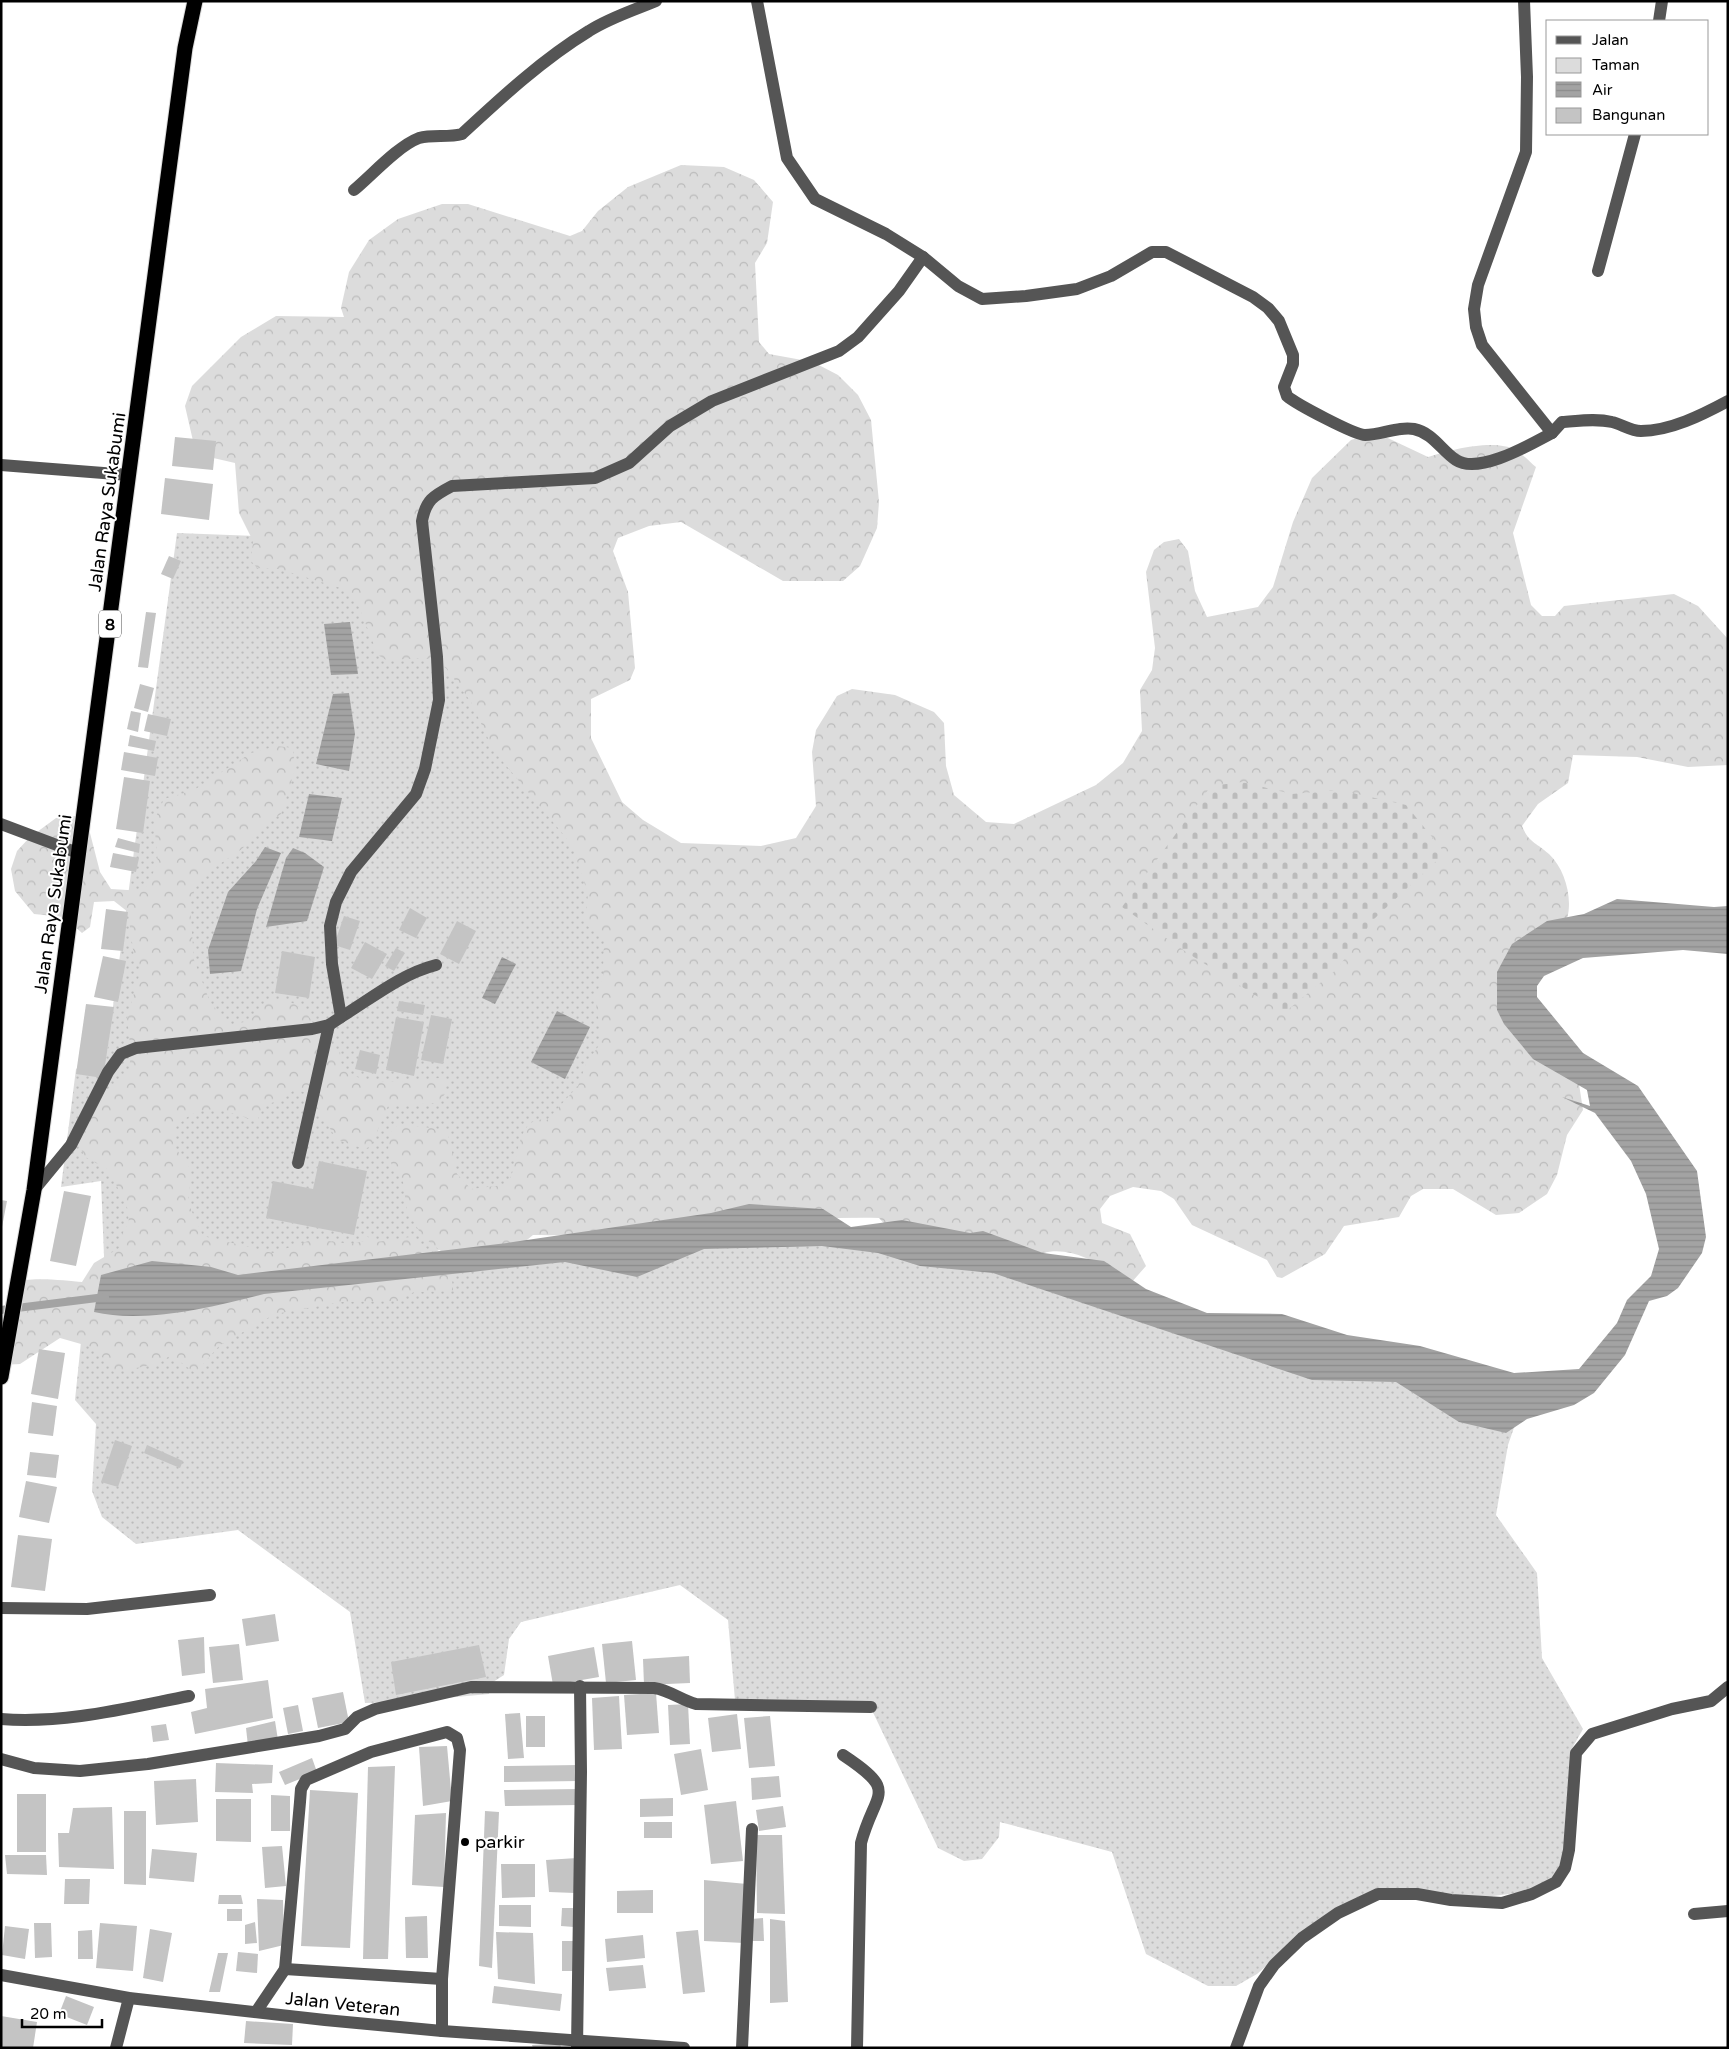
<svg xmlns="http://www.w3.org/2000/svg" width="1729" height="2049" font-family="'Varela Round',sans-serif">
<defs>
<pattern id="green-dots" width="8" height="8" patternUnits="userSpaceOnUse" patternTransform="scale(1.25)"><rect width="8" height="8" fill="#dcdcdc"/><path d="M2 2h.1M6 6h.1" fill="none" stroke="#bbb" stroke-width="1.8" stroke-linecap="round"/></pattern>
<pattern id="forest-crowns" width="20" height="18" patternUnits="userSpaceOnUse" patternTransform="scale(1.25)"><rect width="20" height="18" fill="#dcdcdc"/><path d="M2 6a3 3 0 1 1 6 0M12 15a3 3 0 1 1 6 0" fill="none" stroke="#bbb"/></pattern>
<pattern id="cemetery-stones" width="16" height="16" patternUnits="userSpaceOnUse" patternTransform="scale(1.25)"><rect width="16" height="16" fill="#dcdcdc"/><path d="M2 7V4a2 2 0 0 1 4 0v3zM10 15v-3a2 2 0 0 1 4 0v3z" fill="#bbb"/></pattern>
<pattern id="water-rules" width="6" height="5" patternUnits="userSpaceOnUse" patternTransform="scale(1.25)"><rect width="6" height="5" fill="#a3a3a3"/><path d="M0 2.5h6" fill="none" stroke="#8b8b8b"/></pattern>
</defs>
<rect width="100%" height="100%" fill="#fff"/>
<!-- green -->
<g fill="url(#green-dots)">
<path d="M177 533 284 537 459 661 612 872 609 1092 473 1229 434 1253 105 1281 101 1181 61 1187 76 1069 107 1051Z"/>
<path d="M822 1244 878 1251 993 1271 1396 1380 1517 1419 1508 1445 1496 1515 1537 1573 1542 1658 1583 1729 1571 1750 1573 1849 1555 1877 1531 1891 1470 1899 1379 1889 1304 1933 1257 1974 1236 1986H1208L1146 1954 1112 1852 1000 1822 999 1837 982 1859 964 1861 938 1848 868 1702 735 1700 728 1620 680 1585 521 1622 509 1639 504 1675 490 1684 489 1694 401 1702 365 1703 350 1612 238 1530 136 1544 102 1517 92 1491 96 1424 75 1400 82 1332 263 1293 704 1247Z"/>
</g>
<!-- forest -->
<g fill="url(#forest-crowns)">
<path d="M681 165 724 167 754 180 773 202 767 243 755 263 759 342 769 354 813 362 838 375 858 395 871 420 879 502 877 528 860 566 843 581H783L681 522 649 526 618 538 613 551 628 592 635 668 630 680 591 699V738L622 802 643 820 681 843 761 846 796 838 816 806 812 752 816 730 837 696 852 689 895 695 934 712 944 723 946 766 954 795 986 822 1014 824 1096 785 1123 763 1142 731 1140 690 1152 670 1155 648 1146 572 1154 550 1164 542 1179 539 1188 551 1195 591 1207 617 1258 607 1273 587 1293 522 1312 478 1351 440 1375 432 1428 457C1448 450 1496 438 1515 450 1523 454 1530 462 1536 467L1513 533 1531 605 1542 616H1555L1564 606 1674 594 1698 606 1728 639V765L1688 767 1637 757 1573 755 1568 783 1538 804 1522 826C1529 843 1536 842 1549 854 1565 869 1573 898 1567 919L1507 978 1579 1084 1583 1110 1567 1135 1557 1175 1547 1194 1519 1213 1496 1215 1453 1189H1423L1411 1196 1399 1217 1344 1226 1325 1254 1282 1278 1277 1277 1267 1260 1192 1225 1174 1199 1161 1191 1133 1187 1110 1196 1100 1209 1102 1223 1130 1234 1146 1266 1131 1283C1105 1268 1075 1245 1043 1253L889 1229 879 1218C763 1216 649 1237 533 1235L511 1253 452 1260 422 1236 407 1210 403 1182 392 1166 388 1150 391 1132 399 1124 447 1130 457 1174 471 1189 504 1185C506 1182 510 1179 511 1176 519 1158 517 1114 547 1120L578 1086 586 1064 602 1041 595 997 603 977 604 938 585 924 588 894 572 845 494 751 471 702 446 668 428 658 386 660 378 655 359 607 347 590 279 569 257 568 251 561 253 541 239 513 235 463 196 454 185 406 192 386 241 337 276 316 344 317 341 308 349 272 369 240 398 219 442 204H468L570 236 582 231 598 211 628 187Z"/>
<path d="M277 746 293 748 295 770 281 814 261 827 242 849 202 876 193 893 190 907 194 960 210 1002 229 1025 249 1021 271 999C317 1000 309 1036 340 1052 341 1057 340 1063 343 1067 361 1090 416 1079 442 1078L447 1082 445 1094 437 1103 388 1106 371 1146 365 1149 337 1140 309 1094 295 1089 282 1100 264 1105 257 1121C223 1111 203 1098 175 1128V1147L191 1170 188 1203 203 1236 273 1253 314 1239 351 1244 364 1241 365 1235 376 1242 410 1237C429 1249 454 1266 453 1291L414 1292 397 1301 341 1302 275 1314 220 1345 195 1373 171 1355 158 1364 114 1372 95 1348 60 1338 20 1364 1 1365C1 1345 0 1296 16 1283 28 1276 67 1281 82 1282L94 1263 121 1247 120 1238 129 1222 127 1207 109 1170 85 1157 78 1143 96 1107 129 1072 131 1052 127 1018 141 969 134 957 128 912 114 901 94 902 90 927 82 933 64 917 34 914 15 891 11 869 17 851 29 838 56 818 76 816 90 833 100 872 111 889 144 891 158 863 154 821 164 799 194 790 251 753Z"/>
</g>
<!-- cemetery -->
<path fill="url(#cemetery-stones)" d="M1242 782 1292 794 1339 790 1406 805 1445 853 1374 919 1337 969 1284 1013 1189 954 1122 907 1211 786Z"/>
<!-- water -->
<g fill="url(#water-rules)">
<path d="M350 622 358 674 331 675 324 624Z"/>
<path d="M349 693 355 734 349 771 316 764 333 694Z"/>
<path d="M309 794 342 798 332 841 299 837Z"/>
<path d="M265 847 281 853 257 909 241 971 210 974 208 950 228 892 256 861Z"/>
<path d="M293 848 305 853 324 867 307 921 266 927 286 858Z"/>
<path d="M1617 899 1714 907 1728 906V954L1683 950 1583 958 1544 976 1537 986V997L1583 1053 1638 1086 1697 1171 1706 1237 1702 1253 1678 1288 1667 1296 1649 1301 1625 1355 1594 1393 1574 1405 1527 1419 1506 1433 1459 1422 1396 1382 1312 1380 993 1273 920 1266 878 1253 822 1246 704 1249 637 1277 565 1262 264 1294C215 1307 144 1324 94 1312L101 1275 152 1261 211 1267 238 1275 507 1243 711 1213 749 1204 823 1209 851 1227 902 1220 970 1233 983 1231 1043 1253 1104 1261 1146 1289 1207 1313 1282 1314 1347 1335 1420 1346 1514 1373 1579 1369 1617 1323 1627 1300 1651 1276 1659 1249 1646 1194 1631 1161 1595 1113 1562 1097 1590 1106 1587 1090 1533 1059 1504 1024 1497 1010V972L1512 944 1547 921 1584 914Z"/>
<path d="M502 957 516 964 495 1004 482 998Z"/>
<path d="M557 1011 590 1027 565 1079 531 1062Z"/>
</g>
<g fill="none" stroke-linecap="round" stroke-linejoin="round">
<!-- stream -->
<path stroke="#a3a3a3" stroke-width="8" d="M1 1310 105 1297"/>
</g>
<!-- building -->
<g fill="#c4c4c4">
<path d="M175 437 216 441 213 470 172 466Z"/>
<path d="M165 478 213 484 209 520 161 514Z"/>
<path d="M169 556 181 561 173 579 161 574Z"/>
<path d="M146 612 156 613 148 668 138 667Z"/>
<path d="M140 684 154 688 148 712 134 708Z"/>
<path d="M131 711 141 713 138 732 127 729Z"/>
<path d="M148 714 171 719 167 736 144 731Z"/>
<path d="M130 735 156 741 154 751 128 746Z"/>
<path d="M124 752 158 758 155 776 121 770Z"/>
<path d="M124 777 150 781 143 833 116 829Z"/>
<path d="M118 838 140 844 139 853 115 847Z"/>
<path d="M113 853 139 858 136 872 110 867Z"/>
<path d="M410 908 427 918 416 938 399 930Z"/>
<path d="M106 909 128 912 123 951 101 949Z"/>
<path d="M344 916 360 921 350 950 334 945Z"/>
<path d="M457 921 476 931 459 964 440 954Z"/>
<path d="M365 942 387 954 372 979 351 968Z"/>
<path d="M396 948 405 953 394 971 385 966Z"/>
<path d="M282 951 315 957 309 998 275 993Z"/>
<path d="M103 956 126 961 118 1002 94 997Z"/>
<path d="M399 1001 425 1005 423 1015 397 1011Z"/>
<path d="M86 1004 114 1007 103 1078 76 1074Z"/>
<path d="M431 1015 452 1019 443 1064 421 1060Z"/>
<path d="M396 1017 424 1022 414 1076 386 1070Z"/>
<path d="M360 1050 380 1055 376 1074 355 1069Z"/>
<path d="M319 1161 367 1171 354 1235 266 1218 273 1181 313 1189Z"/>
<path d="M64 1191 91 1196 76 1266 50 1261Z"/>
<path d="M1 1200 7 1201 2 1227H1Z"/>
<path d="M39 1349 65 1353 58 1399 31 1394Z"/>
<path d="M32 1402 57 1406 53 1436 28 1433Z"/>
<path d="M115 1440 132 1446 118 1487 101 1482Z"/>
<path d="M147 1445 183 1461 180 1468 144 1453Z"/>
<path d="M30 1452 59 1455 56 1478 27 1475Z"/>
<path d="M26 1481 57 1487 49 1523 19 1517Z"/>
<path d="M18 1535 52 1539 45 1591 11 1587Z"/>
<path d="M275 1614 279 1641 246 1646 242 1619Z"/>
<path d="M204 1637 205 1673 182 1676 178 1640Z"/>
<path d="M632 1641 636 1680 606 1683 602 1644Z"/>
<path d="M239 1644 243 1680 213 1683 209 1647Z"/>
<path d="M479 1645 486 1677 396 1695 391 1662Z"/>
<path d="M594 1647 599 1677 553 1685 548 1656Z"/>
<path d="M689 1656 690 1683 644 1685 643 1659Z"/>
<path d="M268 1680 273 1718 195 1734 191 1712 207 1708 205 1689Z"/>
<path d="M343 1692 349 1722 318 1728 312 1698Z"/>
<path d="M656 1693 659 1733 627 1735 624 1695Z"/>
<path d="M619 1696 622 1749 594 1750 592 1698Z"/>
<path d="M688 1704 690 1744 670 1745 668 1705Z"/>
<path d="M298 1705 303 1731 288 1734 283 1708Z"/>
<path d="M520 1713 524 1758 508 1759 505 1714Z"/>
<path d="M737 1714 741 1749 712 1752 708 1718Z"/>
<rect x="526" y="1716" width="19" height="31"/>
<path d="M770 1716 775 1766 749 1768 744 1718Z"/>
<path d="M275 1721 278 1740 248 1746 246 1728Z"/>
<path d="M166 1724 169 1740 153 1742 151 1726Z"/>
<path d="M447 1746 452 1801 423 1806 419 1747Z"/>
<path d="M701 1749 708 1790 681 1795 674 1754Z"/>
<path d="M312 1758 317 1772 285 1785 279 1772Z"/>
<path d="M216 1763 273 1765 272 1783 252 1784 253 1793 215 1792Z"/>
<path d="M579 1765V1781L504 1782V1766Z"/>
<path d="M395 1766 388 1959H363L368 1767Z"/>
<path d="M779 1776 781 1797 752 1800 751 1778Z"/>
<path d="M196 1779 198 1822 156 1825 154 1781Z"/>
<path d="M578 1789V1805L505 1806 504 1790Z"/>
<path d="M310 1790 358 1793 350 1948 301 1946Z"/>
<rect x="17" y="1794" width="29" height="58"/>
<path d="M271 1795 290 1796V1831H271Z"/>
<path d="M673 1798V1816L640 1817V1799Z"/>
<path d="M216 1799H251V1842L216 1841Z"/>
<path d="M736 1801 743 1861 711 1864 704 1805Z"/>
<path d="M783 1806 786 1827 759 1831 756 1810Z"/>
<path d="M112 1807 114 1869 59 1867 58 1833H69L73 1808Z"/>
<path d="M124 1811H146V1885L124 1884Z"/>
<path d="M485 1811 499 1812 492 1968 479 1966Z"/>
<path d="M446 1813 444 1887 412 1885 415 1815Z"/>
<rect x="644" y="1822" width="28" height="16"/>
<path d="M756 1835H782L785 1914 757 1913Z"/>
<path d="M282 1846 286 1886 265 1888 262 1847Z"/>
<path d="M152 1849 197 1853 194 1882 149 1878Z"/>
<path d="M5 1855H46L47 1875 7 1874Z"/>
<path d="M577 1858 575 1893 549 1892 546 1860Z"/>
<path d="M501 1864H535V1897L502 1898Z"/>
<path d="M65 1879H90L89 1904H64Z"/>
<path d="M704 1880 747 1884 744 1943 704 1941Z"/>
<path d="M653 1890V1913H617V1891Z"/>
<path d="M219 1895H241L243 1904H218Z"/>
<path d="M257 1899 283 1900 284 1945 259 1951Z"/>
<path d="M499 1905H531V1927L499 1926Z"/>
<path d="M562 1908H575L574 1927 561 1926Z"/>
<rect x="227" y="1909" width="15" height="12"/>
<path d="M427 1916 428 1958H406L405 1917Z"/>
<path d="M763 1918 764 1941H752L751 1919Z"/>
<path d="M770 1919 785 1921 788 2002 770 2003Z"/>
<path d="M255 1922 257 1943 245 1944V1925Z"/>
<path d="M34 1923H51L52 1957 35 1958Z"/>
<path d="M100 1923 137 1926 133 1971 96 1968Z"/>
<path d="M5 1926 29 1929 25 1959 2 1955Z"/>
<path d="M150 1929 172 1933 163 1982 143 1978Z"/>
<path d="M92 1930 93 1959H78V1931Z"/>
<path d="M698 1930 705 1992 683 1994 676 1932Z"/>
<path d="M496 1932 533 1933 535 1984 498 1979Z"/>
<path d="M643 1935 645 1958 607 1962 605 1939Z"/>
<rect x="562" y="1941" width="12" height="30"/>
<path d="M238 1952 258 1954 257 1973 236 1971Z"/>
<path d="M218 1953H228L220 1992H209Z"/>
<path d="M643 1965 646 1988 609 1991 606 1968Z"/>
<path d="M494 1986 562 1994 560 2011 492 2003Z"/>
<path d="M66 1996 94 2007 87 2025 59 2014Z"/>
<path d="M1 2016 37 2022 33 2048H1Z"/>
<path d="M246 2021 293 2024 292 2045 244 2043Z"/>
<path d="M560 2043 561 2048H533L532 2045Z"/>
</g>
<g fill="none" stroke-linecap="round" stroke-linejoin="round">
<defs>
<path id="highway" d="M1 1377 34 1190 185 48 195 1"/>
</defs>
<!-- highway casing -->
<use href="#highway" stroke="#dbdbdb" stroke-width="17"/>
<!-- minor -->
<g stroke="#555" stroke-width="12">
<path d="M757 1 787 158 815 199 886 234 923 257 958 286 982 299 1026 296 1077 289 1111 276 1152 252H1166L1253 297 1268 308 1279 321 1293 355V364L1284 387 1287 396C1296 404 1355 435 1365 435 1381 435 1399 426 1414 429 1433 433 1441 450 1456 460 1479 475 1531 444 1552 433"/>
<path d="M1524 1 1527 77 1526 152 1478 285 1474 309 1476 327 1482 345 1552 433 1562 422C1578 421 1596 418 1612 422 1621 424 1631 431 1641 431 1670 431 1702 415 1728 401"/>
<path d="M1659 21 1662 1"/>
<path d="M354 190C372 175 398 146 419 138 433 134 448 138 462 134 502 97 543 59 589 31 609 18 634 10 656 1"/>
<path d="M1598 271 1635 134"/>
<path d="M1 465 129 475"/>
<path d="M1 824 78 853"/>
<path d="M341 1017C372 998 401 974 436 965"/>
<path d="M298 1163 329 1025"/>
<path d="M34 1190 71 1145 108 1072 121 1054 136 1048 312 1029 329 1025 341 1017 332 964 330 926 336 902 351 872 416 794 425 769 439 700 437 657 422 521C426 500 433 496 452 486L595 478 629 463 670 426 712 401 839 351 858 337 899 291 923 257"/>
<path d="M1 1608 87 1609 210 1595"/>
<path d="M1 1719C65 1724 127 1708 189 1696"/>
<path d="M843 1755C900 1793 875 1790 861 1843L857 2048"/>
<path d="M1 1759 34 1768 80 1771 148 1764 319 1736 345 1729 357 1717 375 1709 471 1687 654 1688C669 1690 681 1700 696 1704L871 1707"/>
<path d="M1694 1914 1728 1911"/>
<path d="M285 1969 442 1979"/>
<path d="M1 1975 129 1998 325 2020 442 2031 684 2048"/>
<path d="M256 2012 285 1969 300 1802 301 1789 306 1780 371 1752 447 1732 457 1738 460 1750 442 1979V2031"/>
<path d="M116 2048 129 1998"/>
<path d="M577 2048 581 1772 580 1686"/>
<path d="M742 2048 752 1829"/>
<path d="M1236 2048 1259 1986 1274 1965 1302 1938 1338 1913 1378 1894H1417L1451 1900 1502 1903 1532 1894 1556 1882 1565 1868 1569 1850 1576 1753 1592 1734 1672 1709 1711 1701 1728 1687"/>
</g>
<!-- highway -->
<use href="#highway" stroke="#000" stroke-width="15"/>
</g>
<!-- markers -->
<circle fill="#000" stroke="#fff" stroke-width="2" cx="465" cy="1842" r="5"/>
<g text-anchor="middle" stroke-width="4" stroke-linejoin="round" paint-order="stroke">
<!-- shield labels -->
<rect fill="#fff" stroke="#4c4c4c" stroke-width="1" x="99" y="610.5" width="22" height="27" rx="4"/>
<g font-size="16" font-weight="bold" fill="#000">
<text x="110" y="630">8</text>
</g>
<!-- street labels -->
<g font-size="18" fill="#000" stroke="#fff">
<text transform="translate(107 502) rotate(-82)" y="6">Jalan Raya Sukabumi</text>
<text transform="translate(53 904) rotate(-82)" y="6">Jalan Raya Sukabumi</text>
<text transform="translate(343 2004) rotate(6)" y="6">Jalan Veteran</text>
</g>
<!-- poi labels -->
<g font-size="18" fill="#000" stroke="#fff" text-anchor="start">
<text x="475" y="1848">parkir</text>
</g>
</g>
<!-- border -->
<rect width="1729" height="2049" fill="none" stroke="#000000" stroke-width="5"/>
<!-- legend -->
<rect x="1546" y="20" width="162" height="115" fill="#ffffff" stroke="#999999"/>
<rect x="1556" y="36" width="25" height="8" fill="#555555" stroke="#999999"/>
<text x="1592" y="45" font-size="15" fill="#000000">Jalan</text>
<rect x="1556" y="58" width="25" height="15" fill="#dcdcdc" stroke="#999999"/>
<text x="1592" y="70" font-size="15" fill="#000000">Taman</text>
<rect x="1556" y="82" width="25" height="15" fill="url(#water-rules)" stroke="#999999"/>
<text x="1592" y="95" font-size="15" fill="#000000">Air</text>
<rect x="1556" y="108" width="25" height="15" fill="#c4c4c4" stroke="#999999"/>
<text x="1592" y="120" font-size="15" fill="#000000">Bangunan</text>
<!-- scale -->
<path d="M22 2019v8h80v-8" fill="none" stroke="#000000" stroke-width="2.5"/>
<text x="30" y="2019" font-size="15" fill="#000000" stroke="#ffffff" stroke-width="4" paint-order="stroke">20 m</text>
</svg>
